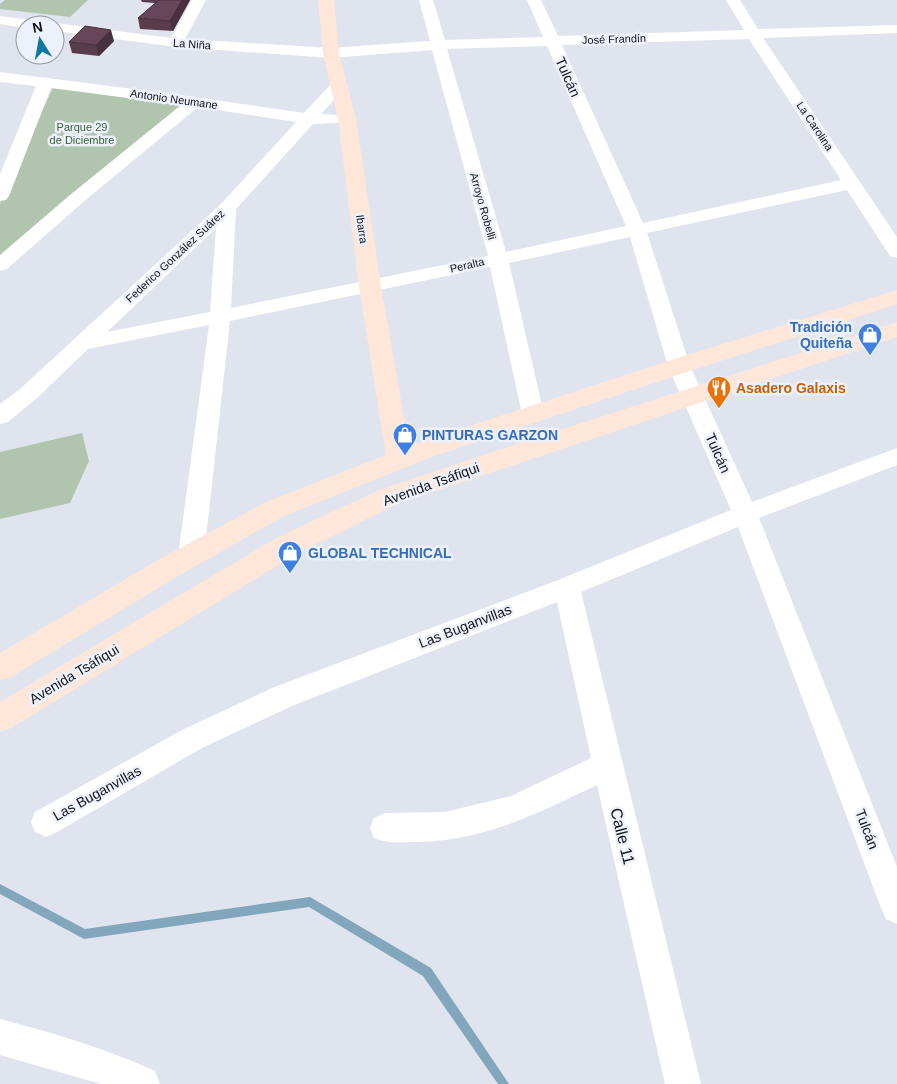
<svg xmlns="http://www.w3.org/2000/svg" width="897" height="1084" font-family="Helvetica,sans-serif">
<rect width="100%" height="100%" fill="#e0e4ee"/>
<!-- green -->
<g fill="#b1c4ae">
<path d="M5 0H88L70 17 0 9V4Z"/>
<path d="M55 83 195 102 0 263V204Z"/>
<path d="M82 433 89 461 70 503 0 519V452Z"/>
</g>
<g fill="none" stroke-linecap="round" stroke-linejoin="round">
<!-- stream -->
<path fill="#82a6bc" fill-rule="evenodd" d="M0 884 85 929 310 897 431 968 509 1084H498L423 976 309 907 84 939 0 894Z"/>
<!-- street -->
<g fill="#fff" fill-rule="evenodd">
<path d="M192 0H206L185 39 331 48 430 41 419 0H433L445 40 543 37 527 0H541L558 36 744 30 726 0H740L758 29 897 25V33L763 38 897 237V258L890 256 847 190 647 233 690 366 752 502 897 448V465L759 518 897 867V924L886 919 881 908 738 527 581 592 701 1084H665L597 785C536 814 484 841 416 842 401 842 388 844 374 838L370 828 374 818 385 813 445 812 511 796 591 758 557 602 292 706 202 748 57 832 46 837 35 832 31 822 35 812 182 730 272 688 558 580 731 510 668 366 630 237 509 263 544 414 541 420 533 422 525 420 522 414 490 267 230 321 204 556 200 563 191 566 182 563 178 556 209 325 88 349 36 399 8 422 0 424V404L20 389 221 204 296 122 198 107 82 203 7 269 0 271V255L70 195 181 105 51 88 9 196 6 200 0 201V174L36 86 0 82V72L195 97 304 113 333 82H345L347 85 345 88 321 114 353 116 355 119 353 122 313 124 236 209 231 308 488 256 432 50 331 58 176 47 55 31V25H49L55 23 171 38ZM749 39 841 180 643 223 562 45ZM547 46 626 226 506 252 447 49ZM216 228 210 312 107 332Z"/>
<path d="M0 16 37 21 42 22 44 25H25V28L0 24Z"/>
<path d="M0 1019C53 1033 105 1048 155 1071L160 1084H101L0 1055Z"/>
</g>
<!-- secondary -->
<g fill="#fee7d9" fill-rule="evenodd">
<path d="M318 0H334L339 53 356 119 381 287 409 446 671 360 897 290V304L687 372 434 456 284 516 178 576 11 677 0 681V653L158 560 266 502 386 455 359 287 338 119 323 53Z"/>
<path d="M897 322V337L397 504 296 554 11 728 0 732V702L276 538 379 490 544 435Z"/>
</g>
</g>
<!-- wall -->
<g fill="#583c4c">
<path d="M141 0H190L173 31 140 29 138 18 155 3 142 2Z"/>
<path d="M114 41 99 56 72 53 69 42Z"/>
</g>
<!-- shaded-wall -->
<g fill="#47313e">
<path d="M182 0H190L173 31 170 21Z"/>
<path d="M111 30 114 41 99 56 96 45Z"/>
</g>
<!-- building -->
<g fill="#664658" stroke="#47313e">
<path d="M159 0H182L170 21 138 18Z"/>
<path d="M85 26 111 30 96 45 69 42Z"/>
</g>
<!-- icons -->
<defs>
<symbol id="shop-pin" viewBox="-11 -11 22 30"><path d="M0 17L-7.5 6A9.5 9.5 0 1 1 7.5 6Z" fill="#3f7fe0" stroke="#edf1fc"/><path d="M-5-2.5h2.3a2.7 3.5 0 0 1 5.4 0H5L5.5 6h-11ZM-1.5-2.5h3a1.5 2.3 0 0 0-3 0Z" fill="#fff"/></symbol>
<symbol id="restaurant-pin" viewBox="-11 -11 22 30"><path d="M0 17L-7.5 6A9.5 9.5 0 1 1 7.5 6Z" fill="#e8710a" stroke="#edf1fc"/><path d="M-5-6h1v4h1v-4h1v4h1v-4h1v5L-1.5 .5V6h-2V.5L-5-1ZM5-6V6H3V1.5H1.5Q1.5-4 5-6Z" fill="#fff"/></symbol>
</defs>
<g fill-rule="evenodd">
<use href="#shop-pin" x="856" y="321" width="28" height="38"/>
<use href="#restaurant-pin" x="705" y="374" width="28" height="38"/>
<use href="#shop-pin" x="391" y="421" width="28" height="38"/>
<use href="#shop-pin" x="276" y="539" width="28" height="38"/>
</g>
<g text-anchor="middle" stroke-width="5" stroke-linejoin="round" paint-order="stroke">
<!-- far-street labels -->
<g font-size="11" fill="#111316" stroke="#edf1fc">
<text transform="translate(614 39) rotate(-2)" y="4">José Frandín</text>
<text transform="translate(192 44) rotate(4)" y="4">La Niña</text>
<text transform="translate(174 99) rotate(8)" y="4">Antonio Neumane</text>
<text transform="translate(815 126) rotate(56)" y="4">La Carolina</text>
<text transform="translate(483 206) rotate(74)" y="4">Arroyo Robelli</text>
<text transform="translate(362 229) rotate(82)" y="4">Ibarra</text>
<text transform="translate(175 256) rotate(-43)" y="4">Federico González Suárez</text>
<text transform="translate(467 265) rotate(-13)" y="4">Peralta</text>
</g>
<!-- far-park labels -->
<g font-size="11" fill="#395f34" stroke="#edf1fc">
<text x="82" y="131">Parque 29<tspan x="82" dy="13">de Diciembre</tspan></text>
</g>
<!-- street labels -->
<g font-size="14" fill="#111316" stroke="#edf1fc">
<text transform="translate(568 77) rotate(66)" y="5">Tulcán</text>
<text transform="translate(718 453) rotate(66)" y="5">Tulcán</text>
<text transform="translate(431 484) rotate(-20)" y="5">Avenida Tsáfiqui</text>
<text transform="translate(465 626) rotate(-21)" y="5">Las Buganvillas</text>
<text transform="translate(74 674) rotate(-31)" y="5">Avenida Tsáfiqui</text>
<text transform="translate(97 793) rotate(-29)" y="5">Las Buganvillas</text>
<text transform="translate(867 829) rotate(69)" y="5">Tulcán</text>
</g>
<!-- shop labels -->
<g font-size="14" font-weight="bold" fill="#366cbe" stroke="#edf1fc" text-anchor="start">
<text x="852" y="332" text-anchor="end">Tradición<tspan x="852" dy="16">Quiteña</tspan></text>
<text x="422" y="440">PINTURAS GARZON</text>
<text x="308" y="558">GLOBAL TECHNICAL</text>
</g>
<!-- food labels -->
<g font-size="14" font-weight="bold" fill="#c56008" stroke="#edf1fc" text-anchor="start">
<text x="736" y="393">Asadero Galaxis</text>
</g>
<!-- near-street labels -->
<g font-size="16" fill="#111316" stroke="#edf1fc">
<text transform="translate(623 836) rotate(76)" y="6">Calle 11</text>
</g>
</g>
<!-- north arrow -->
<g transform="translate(40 40) rotate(349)"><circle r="24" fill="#edf1fc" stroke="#9598a0"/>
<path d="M0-4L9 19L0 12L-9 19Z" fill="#0e76a2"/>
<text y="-8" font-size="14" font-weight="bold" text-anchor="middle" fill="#111316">N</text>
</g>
</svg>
